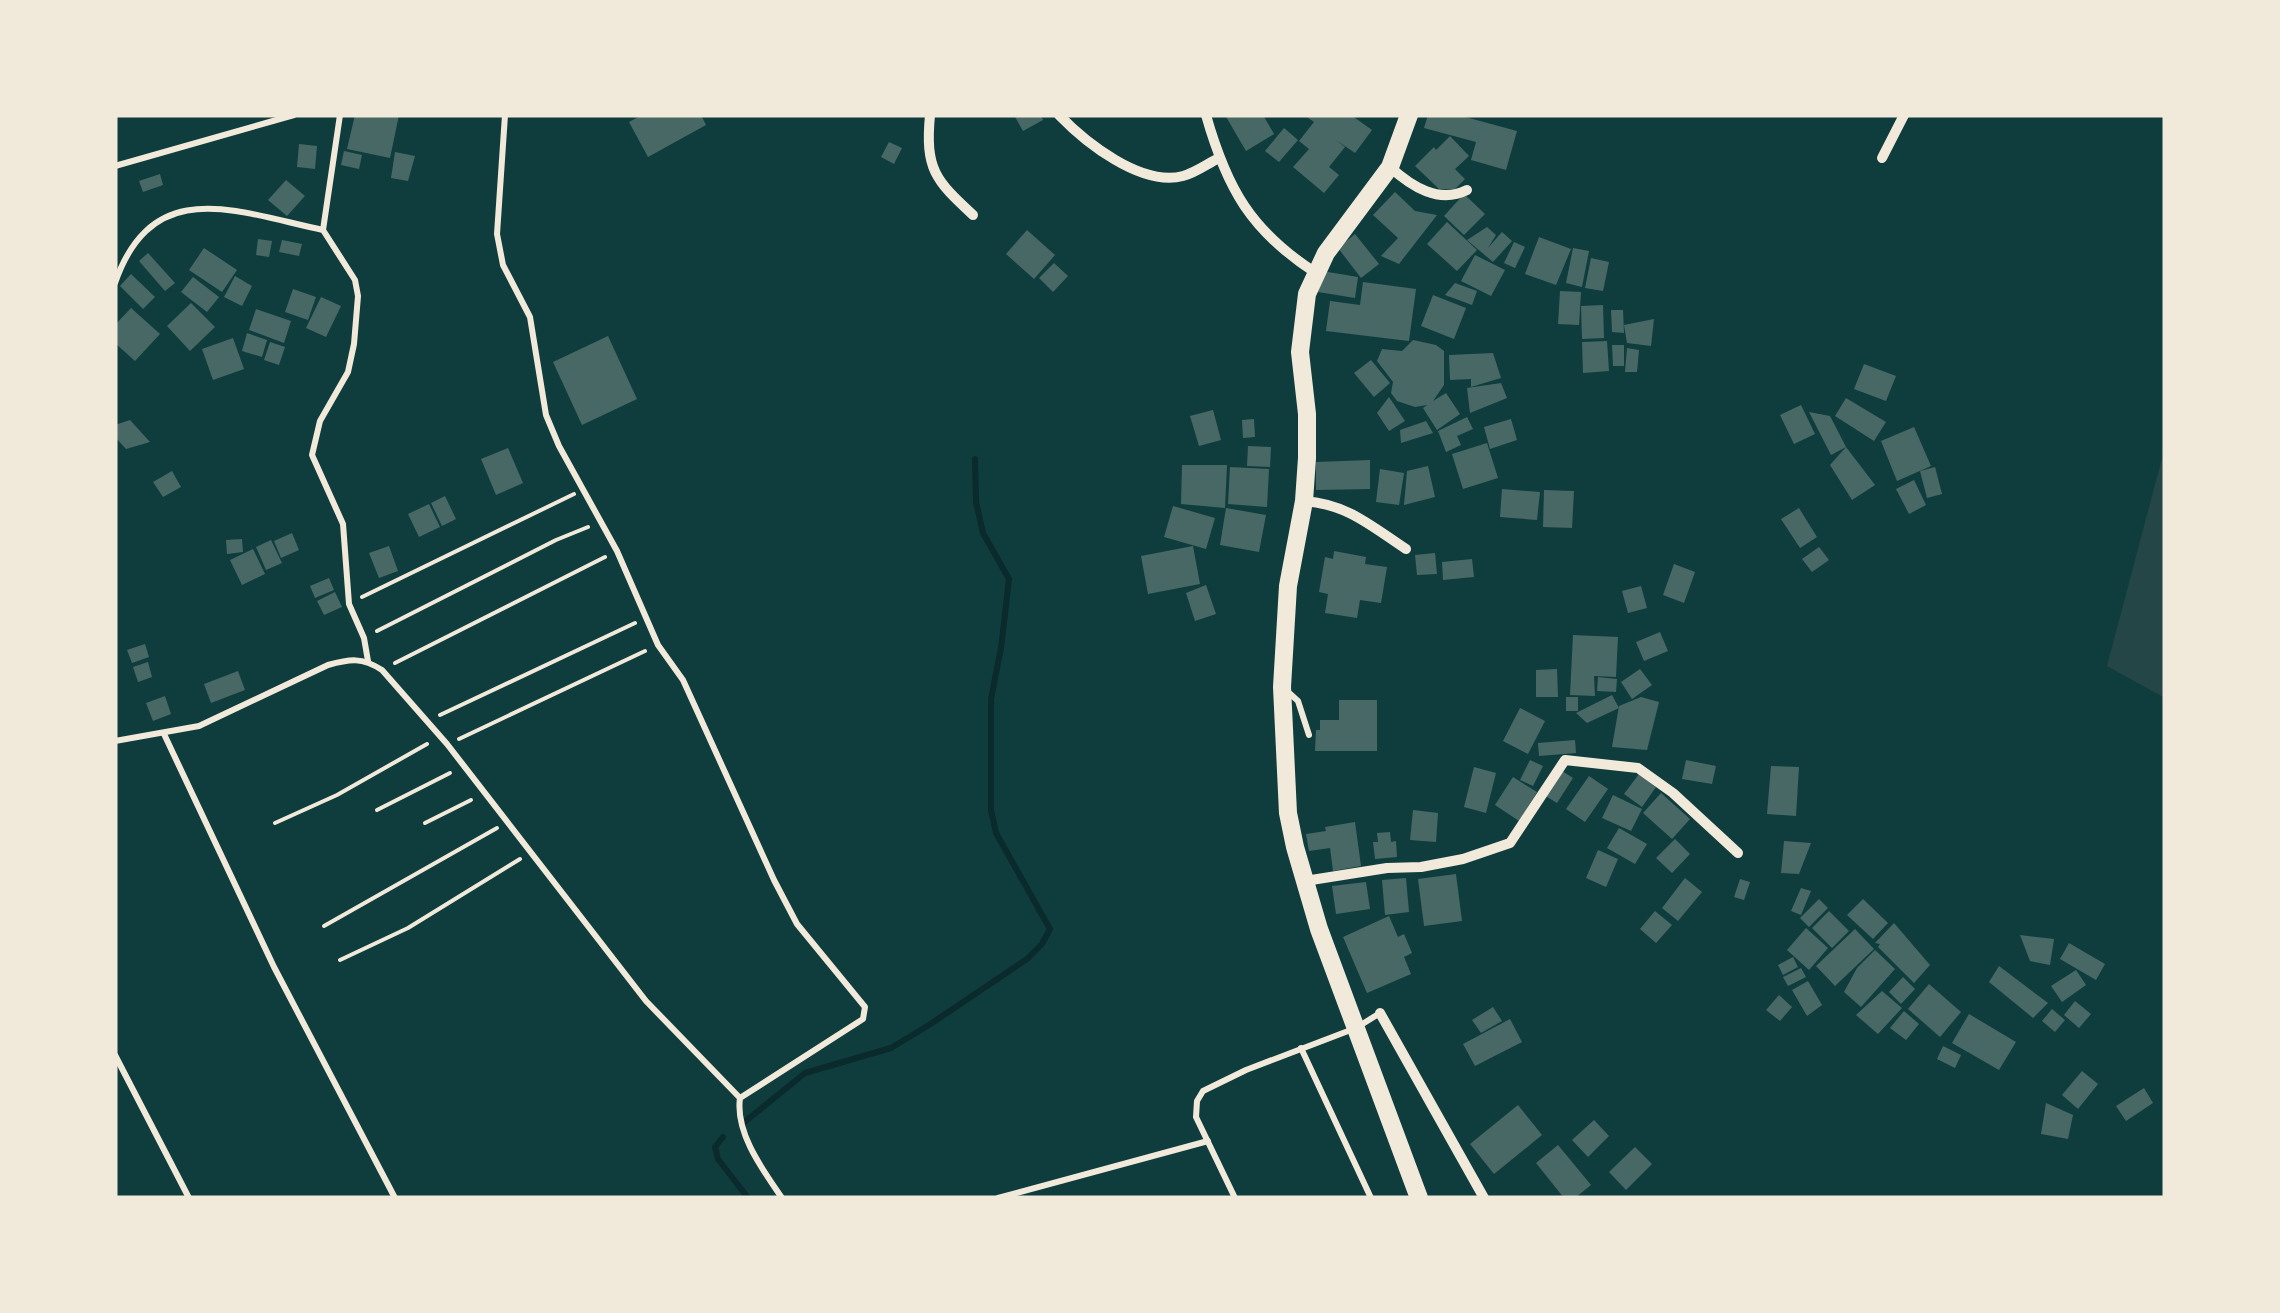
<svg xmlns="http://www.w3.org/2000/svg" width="2280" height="1313" font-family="'Roboto Condensed',sans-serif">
<rect width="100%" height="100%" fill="#0f3d3e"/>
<!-- green -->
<path fill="#244646" d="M2165 447V698L2107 666Z"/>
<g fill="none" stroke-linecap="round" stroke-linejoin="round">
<!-- stream -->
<g stroke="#0a2a2b" stroke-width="6">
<path d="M742 1124 805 1073 891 1048 929 1025 1027 959 1042 944 1050 929 996 833 991 810V699L1001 648 1009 579 983 533 976 502 975 459"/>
<path d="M723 1137 715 1147 718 1159 748 1198"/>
</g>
</g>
<!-- building -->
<g fill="#486865">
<path d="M355 115H399L390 158 347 149Z"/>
<path d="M642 115H701L706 125 648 157 629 122Z"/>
<path d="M1014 115H1041L1043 120 1023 131Z"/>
<path d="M1225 115H1263L1274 134 1246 151Z"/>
<path d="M1309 115H1351L1372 130 1355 153 1336 140 1345 147 1329 167 1339 175 1324 193 1293 167 1309 149 1299 141 1314 122 1307 117Z"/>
<path d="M1428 115H1458L1517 131 1506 170 1471 160 1476 142 1424 128Z"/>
<path d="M1284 128 1298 140 1279 162 1265 151Z"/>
<path d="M1450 136 1469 156 1455 169 1465 179 1455 189H1439L1415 166 1434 147 1436 150Z"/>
<path d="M889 142 902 148 894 164 881 157Z"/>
<path d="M299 144 317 146 315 169 297 167Z"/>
<path d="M344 151 362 155 359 169 341 165Z"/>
<path d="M395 152 415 156 408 181 391 178Z"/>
<path d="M160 174 163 185 143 192 139 181Z"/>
<path d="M286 180 305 196 287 216 268 200Z"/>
<path d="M1395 192 1415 211 1437 215 1399 264 1381 256 1398 238 1373 215Z"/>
<path d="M1464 194 1485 214 1464 235 1444 216Z"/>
<path d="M1447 222 1477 250 1457 271 1427 244Z"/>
<path d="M1487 227 1496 235 1488 248 1502 232 1512 241 1493 262 1467 240Z"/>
<path d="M1027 230 1055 255 1034 279 1006 254Z"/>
<path d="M1355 234 1379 264 1361 278 1338 248Z"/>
<path d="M1539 237 1571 249 1556 285 1525 274Z"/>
<path d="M258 239 272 241 269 257 256 255Z"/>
<path d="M282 240 302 244 299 256 279 252Z"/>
<path d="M1514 242 1525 247 1515 268 1504 263Z"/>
<path d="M204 248 237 270 222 292 189 270Z"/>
<path d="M1573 248 1589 251 1582 287 1566 283Z"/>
<path d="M148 253 175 283 165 291 139 261Z"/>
<path d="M1475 255 1505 270 1491 296 1461 281Z"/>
<path d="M1591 258 1609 262 1603 291 1585 288Z"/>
<path d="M1054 263 1068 276 1053 292 1039 278Z"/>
<path d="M1322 271 1358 277 1355 298 1318 292Z"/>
<path d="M131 274 155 297 143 309 120 286Z"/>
<path d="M235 276 252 286 242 306 224 297Z"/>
<path d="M193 277 219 297 207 312 181 292Z"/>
<path d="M1363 282 1416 289 1409 341 1326 331 1330 301 1360 305Z"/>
<path d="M1455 283 1477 291 1472 305 1445 295Z"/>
<path d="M293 289 316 297 308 320 285 312Z"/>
<path d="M1560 291 1581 292 1579 325 1558 324Z"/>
<path d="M1433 295 1466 308 1454 339 1421 326Z"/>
<path d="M321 297 341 306 326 337 306 328Z"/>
<path d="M191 303 215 327 190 351 167 326Z"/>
<path d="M1603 305 1604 338 1582 339 1581 306Z"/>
<path d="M131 308 160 334 135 361 115 343V325Z"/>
<path d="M256 309 291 321 284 343 249 330Z"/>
<path d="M1611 310H1623L1624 333 1612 332Z"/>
<path d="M1654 319 1651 346 1627 343 1624 325Z"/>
<path d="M247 333 267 340 262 357 242 351Z"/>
<path d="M608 336 637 399 582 425 553 362Z"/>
<path d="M233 338 244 369 213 380 202 349Z"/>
<path d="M1413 340 1436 345 1444 351V385L1433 401 1446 393 1460 414 1437 430 1423 408 1427 405 1415 407 1397 401 1391 393 1393 382 1377 361 1382 349 1402 351Z"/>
<path d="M1607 341 1609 371 1583 373 1582 342Z"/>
<path d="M270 342 285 347 279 365 264 360Z"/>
<path d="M1612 345H1624V366H1613Z"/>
<path d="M1627 348 1639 350 1637 372H1625Z"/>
<path d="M1493 353 1501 378 1471 387V379L1450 380 1449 355Z"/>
<path d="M1371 360 1390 383 1374 397 1354 373Z"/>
<path d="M1864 364 1896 376 1886 401 1854 389Z"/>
<path d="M1501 383 1507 398 1470 413 1467 388Z"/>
<path d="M1389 397 1405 421 1389 431 1377 413Z"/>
<path d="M1846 398 1886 422 1874 441 1835 416Z"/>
<path d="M1801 405 1815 434 1794 444 1780 415Z"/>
<path d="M1213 410 1221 440 1199 446 1190 416Z"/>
<path d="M1809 412 1830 416 1846 447 1831 455Z"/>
<path d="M1467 417 1473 429 1457 436 1461 445 1446 452 1438 431Z"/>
<path d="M1254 419 1255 437 1243 438 1242 420Z"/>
<path d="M1511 419 1517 440 1490 449 1484 427Z"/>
<path d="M130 420 150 442 126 449 115 437V425Z"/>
<path d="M1426 421 1433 433 1401 443 1400 430Z"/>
<path d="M1914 427 1931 466 1897 481 1881 441Z"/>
<path d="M1487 443 1498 478 1463 489 1452 454Z"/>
<path d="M1248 446 1271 447 1270 467 1247 466Z"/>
<path d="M1846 447 1875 485 1852 500 1830 465Z"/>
<path d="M508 448 523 483 496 495 481 459Z"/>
<path d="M1370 460V489L1316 490V462Z"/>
<path d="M1182 465H1227L1225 508 1181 504Z"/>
<path d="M1428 466 1435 497 1404 505 1407 471Z"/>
<path d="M1230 467 1269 469 1267 507 1228 504Z"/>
<path d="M1935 467 1942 494 1927 498 1920 471Z"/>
<path d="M1380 469 1404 473 1399 505 1376 502Z"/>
<path d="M172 471 181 487 163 497 153 482Z"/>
<path d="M1914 480 1926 505 1909 514 1896 489Z"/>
<path d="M1502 489 1540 492 1537 520 1500 517Z"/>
<path d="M1544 490 1574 491 1572 528 1543 527Z"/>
<path d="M445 496 456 519 442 526 431 503Z"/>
<path d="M429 504 440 527 419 537 408 514Z"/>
<path d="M1173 506 1215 518 1206 549 1164 537Z"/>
<path d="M1226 508 1266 515 1259 552 1220 545Z"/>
<path d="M1799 508 1817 537 1800 548 1781 519Z"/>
<path d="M292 533 299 550 281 558 274 541Z"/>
<path d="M242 539 243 552 227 554 226 540Z"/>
<path d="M271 540 282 563 266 570 256 547Z"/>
<path d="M389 546 398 571 379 578 369 553Z"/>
<path d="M1193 546 1200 584 1148 594 1141 556Z"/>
<path d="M1819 547 1829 560 1812 572 1802 559Z"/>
<path d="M253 549 265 574 242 585 230 560Z"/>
<path d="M1334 551 1366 557 1365 564 1387 567 1381 603 1360 600 1357 618 1325 613 1328 594 1319 592 1325 557 1333 559Z"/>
<path d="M1435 553 1437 574 1417 575 1415 555Z"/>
<path d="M1472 559 1474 577 1443 580 1442 562Z"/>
<path d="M1674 564 1695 572 1684 603 1663 595Z"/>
<path d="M329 578 334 590 315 598 310 586Z"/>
<path d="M1206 585 1216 614 1195 621 1186 593Z"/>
<path d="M1641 586 1647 608 1628 613 1622 591Z"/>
<path d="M335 592 342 607 324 615 317 601Z"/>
<path d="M1660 632 1668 651 1644 661 1636 642Z"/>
<path d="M1573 635 1618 637 1616 677 1594 676 1595 696 1570 695Z"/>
<path d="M145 644 149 657 132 663 127 650Z"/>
<path d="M148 662 152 677 138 682 133 667Z"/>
<path d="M1557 669 1558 697H1536V670Z"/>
<path d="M1640 669 1652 685 1632 699 1621 682Z"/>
<path d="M238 671 245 690 211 703 204 684Z"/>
<path d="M1598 677 1617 679 1616 692 1597 691Z"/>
<path d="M1612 695 1619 708 1587 723 1576 713Z"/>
<path d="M165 696 171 714 153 721 146 703Z"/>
<rect x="1566" y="697" width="12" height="14"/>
<path d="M1641 697 1659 702 1647 750 1612 747 1619 706Z"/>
<path d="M1339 700H1377V751H1315L1316 730H1320V720H1339Z"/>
<path d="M1520 708 1545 721 1528 754 1503 741Z"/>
<path d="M1575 740 1576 753 1539 756 1538 743Z"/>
<path d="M1530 760 1543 766 1533 786 1520 780Z"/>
<path d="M1686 760 1716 766 1712 784 1682 779Z"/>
<path d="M1771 766 1799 767 1796 816 1767 814Z"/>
<path d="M1474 767 1496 773 1486 813 1464 807Z"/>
<path d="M1559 769 1573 778 1557 803 1544 795Z"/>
<path d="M1639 774 1656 787 1642 807 1624 794Z"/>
<path d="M1589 776 1608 789 1585 822 1566 809Z"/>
<path d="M1513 777 1537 792 1519 821 1495 805Z"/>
<path d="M1661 793 1690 819 1672 839 1643 813Z"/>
<path d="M1613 795 1642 809 1631 831 1602 818Z"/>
<path d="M1413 810 1438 813 1436 842 1410 840Z"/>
<path d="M1355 822 1361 866 1333 871 1330 848 1309 851 1306 834 1326 831 1325 827Z"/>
<path d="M1619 828 1647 844 1635 864 1607 848Z"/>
<path d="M1390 832 1391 842 1396 841 1397 857 1375 859 1373 842H1378L1377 833Z"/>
<path d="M1675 839 1690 854 1672 873 1656 858Z"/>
<path d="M1784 841 1811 843 1799 874 1781 873Z"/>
<path d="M1598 850 1618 859 1606 887 1586 878Z"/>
<path d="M1456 874 1462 921 1424 926 1418 879Z"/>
<path d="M1406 878 1409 912 1385 915 1382 880Z"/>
<path d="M1685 878 1702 892 1678 921 1662 908Z"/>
<path d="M1740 879 1750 882 1744 900 1734 897Z"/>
<path d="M1366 882 1370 909 1336 914 1332 886Z"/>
<path d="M1801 888 1811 891 1801 915 1791 911Z"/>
<path d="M1819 899 1828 908 1809 927 1800 918Z"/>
<path d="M1863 899 1888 923 1873 939 1847 915Z"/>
<path d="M1655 911 1672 925 1656 943 1640 929Z"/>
<path d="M1829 911 1849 931 1832 948 1812 928Z"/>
<path d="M1389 916 1398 937 1404 934 1412 953 1404 957 1411 974 1367 993 1343 937Z"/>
<path d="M1894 923 1930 965 1914 983 1878 947 1880 944 1875 943Z"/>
<path d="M1806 928 1828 948 1809 970 1787 950Z"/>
<path d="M1855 929 1874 949 1835 986 1816 966Z"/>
<path d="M2020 935 2054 939 2050 965 2030 961Z"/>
<path d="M2069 943 2105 964 2096 980 2060 959Z"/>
<path d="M1875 950 1895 969 1861 1007 1844 992 1857 968Z"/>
<path d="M1793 957 1798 967 1783 975 1778 965Z"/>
<path d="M1999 966 2048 1003 2033 1018 1989 982Z"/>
<path d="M1801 968 1806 977 1788 986 1783 977Z"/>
<path d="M2076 970 2086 985 2062 1002 2051 986Z"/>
<path d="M1903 977 1915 989 1901 1004 1889 992Z"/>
<path d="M1808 981 1822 1005 1807 1016 1792 990Z"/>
<path d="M1929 984 1961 1012 1940 1037 1908 1009Z"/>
<path d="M1882 991 1902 1008 1878 1034 1856 1015Z"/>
<path d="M1779 995 1792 1007 1780 1021 1766 1010Z"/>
<path d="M2075 1001 2091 1014 2079 1028 2064 1015Z"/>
<path d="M1493 1007 1502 1021 1481 1033 1472 1020Z"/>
<path d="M2052 1009 2065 1020 2055 1032 2042 1021Z"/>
<path d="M1904 1011 1919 1024 1906 1040 1890 1028Z"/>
<path d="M1969 1014 2016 1042 1999 1070 1952 1043Z"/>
<path d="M1510 1019 1522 1042 1475 1066 1463 1044Z"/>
<path d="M1943 1046 1961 1055 1955 1068 1937 1059Z"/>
<path d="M2082 1071 2098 1084 2078 1109 2062 1095Z"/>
<path d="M2144 1088 2153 1103 2126 1121 2116 1106Z"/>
<path d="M2046 1103 2073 1115 2068 1139 2041 1134Z"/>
<path d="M1518 1105 1542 1135 1494 1174 1470 1144Z"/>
<path d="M1594 1120 1609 1136 1588 1157 1572 1140Z"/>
<path d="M1558 1145 1591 1185 1575 1198H1564L1536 1163Z"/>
<path d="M1635 1147 1652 1164 1626 1190 1609 1172Z"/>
</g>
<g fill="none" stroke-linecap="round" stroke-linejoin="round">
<!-- path -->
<g stroke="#f1e9da" stroke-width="4">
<path d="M362 597 574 494"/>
<path d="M377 631 556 540 588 527"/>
<path d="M395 663 605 557"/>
<path d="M440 715 635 623"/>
<path d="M459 739 645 651"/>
<path d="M377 810 450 773"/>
<path d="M275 823 337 795 427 744"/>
<path d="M425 823 471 800"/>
<path d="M324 926 497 828"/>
<path d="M340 960 408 928 520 859"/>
</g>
<!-- service -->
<g stroke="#f1e9da" stroke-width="6">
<path d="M340 115 323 230 355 280 358 296 354 344 348 372 320 421 312 455 343 524 349 604 364 638 368 661"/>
<path d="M505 115 497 234 503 265 530 317 546 415 559 446 617 551 658 645 683 680 774 880 797 924 865 1007 863 1019 740 1098"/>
<path d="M115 166 294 115"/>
<path d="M115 283C153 174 237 212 323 230"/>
<path d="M1287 691 1298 701 1309 735"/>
<path d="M164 734 274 967 395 1198"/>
<path d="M115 741 199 726 328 665C350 659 362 657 382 670L447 744 646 1001 740 1098C735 1133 763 1170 782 1198"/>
<path d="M1301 1048 1371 1198"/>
<path d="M115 1055 189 1198"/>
<path d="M998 1198 1208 1141"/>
<path d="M1235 1198 1196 1117 1197 1101 1203 1091 1246 1070 1356 1028 1380 1013"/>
</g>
<!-- minor -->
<g stroke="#f1e9da" stroke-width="10">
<path d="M930 115C925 169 935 180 973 215"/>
<path d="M1059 115C1085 142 1141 187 1183 176 1195 173 1207 164 1219 158"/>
<path d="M1206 115C1227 189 1251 231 1316 273"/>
<path d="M1882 158 1904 115"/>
<path d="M1390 167C1412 187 1439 204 1467 190"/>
<path d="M1304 501C1347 504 1371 526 1406 549"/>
<path d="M1305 881 1387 868 1421 867 1463 859 1510 843 1565 760 1638 768 1673 793 1738 853"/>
<path d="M1380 1013 1484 1198"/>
</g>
<!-- secondary -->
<path stroke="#f1e9da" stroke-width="18" d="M1409 115 1390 167 1326 253 1307 294 1300 352 1307 414V458L1304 501 1288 586 1282 687 1288 813 1295 847 1319 929 1419 1198"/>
</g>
<!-- border -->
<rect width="2280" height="1313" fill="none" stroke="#f1e9da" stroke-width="235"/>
</svg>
